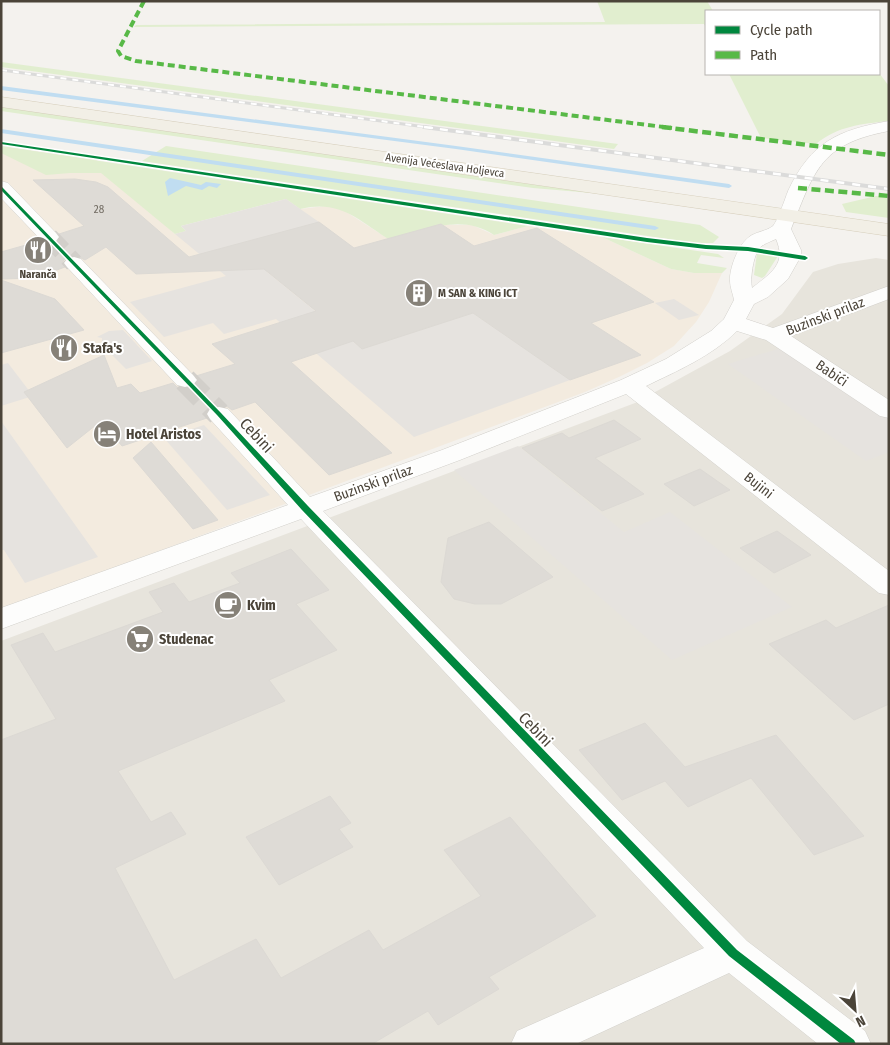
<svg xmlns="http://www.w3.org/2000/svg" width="890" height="1045" font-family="'Fira Sans Condensed',sans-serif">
<rect width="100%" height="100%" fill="#f4f2ee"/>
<!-- residential -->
<path fill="#e7e4dc" d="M876 258 889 260V1044H1V641L635 403 730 351 782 314 813 272 838 264Z"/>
<!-- commercial -->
<path fill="#f3ebdf" d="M1 146 96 160 175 234 286 199 300 209 326 206 340 208 390 240 441 225H472L494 235 528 226 602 237 671 269 694 273H722L709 302 696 322 674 346 647 363 621 376 585 392 1 610Z"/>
<!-- green -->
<g fill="#e1eecf">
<path d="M597 1H707L713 11H706V27L704 24 134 27 136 25 605 22Z"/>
<path d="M1 62 618 144 614 149 1 67Z"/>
<path d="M879 73 889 86V121C861 124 838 126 816 144L761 138 729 74Z"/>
<path d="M1 106 615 195 533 188 1 111Z"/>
<path d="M1 146 528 226 494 235C462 213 423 230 390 240 358 220 340 199 300 209L286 199 181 226 186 231 175 234 101 173H70L46 175 1 153Z"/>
<path d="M166 146 700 225 719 237 713 243H695L142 161Z"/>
<path d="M876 196 889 198V218L846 212 842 204Z"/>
<path d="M602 237 718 254 724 258 701 255 697 263 727 268 722 273H694L671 269Z"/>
<path d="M757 253 778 256 765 276 762 278 754 275Z"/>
</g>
<!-- parking -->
<g fill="#e6e3df">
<path d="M286 199 319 222 267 272 362 349 473 313 570 380 414 437 276 319 224 334 213 323 164 337 130 302 226 276 175 234 186 231 181 226Z"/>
<path d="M674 299 699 315 679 320 655 303Z"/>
<path d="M123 330 152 361 126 369 102 345V338L97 337 109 331Z"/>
<path d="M787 346 889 412V452L866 461 728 364Z"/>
<path d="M8 363 33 396 1 406V365Z"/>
<path d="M1 421 98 557 25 583 4 550H1Z"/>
<path d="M204 425 270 495 227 510 164 438Z"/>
<path d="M518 446 624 532 670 512 792 607 672 660 454 470Z"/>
</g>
<!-- water -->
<path fill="#c0ddf1" d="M170 178 201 185 206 182 221 184 217 188 209 186 202 190 186 186 168 196 165 182Z"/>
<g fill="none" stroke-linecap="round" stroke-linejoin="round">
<!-- stream -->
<g fill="#c0ddf1" fill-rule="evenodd">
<path d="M1 86 456 146 729 184 732 186 729 188 456 149 1 90Z"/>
<path d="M1 129 655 226 659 228 655 230 1 133Z"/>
</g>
</g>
<!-- building -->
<g fill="#dedbd6" stroke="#dcd9d4">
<path d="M75 179 96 182 108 187 189 257 319 222 354 248 441 224 474 246 537 228 654 302 591 323 641 355 570 380 473 313 362 349 353 341 291 362 392 453 329 475 255 402 232 410 228 407 219 405 210 407 205 413 207 418 122 446 101 421 67 448 24 392 104 355 117 388 131 384 140 393 173 383 177 387 185 389 193 387 199 380 196 376 235 364 212 344 316 311 264 269 136 274 106 247 85 260 75 255 66 257 62 263 65 267 35 278 1 279V252L40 241 48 245 57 243 61 237 59 234 84 226 33 180Z"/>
<path d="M1 280 55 299 84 330 1 353Z"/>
<path d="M614 420 641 439 595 458 644 494 602 511 522 448 562 433 569 438Z"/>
<path d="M151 442 218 520 193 529 133 458Z"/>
<path d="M700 469 730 490 694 506 664 484Z"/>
<path d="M489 522 553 577 501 604H475L454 599 441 582 448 538Z"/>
<path d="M777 531 811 555 774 573 740 548Z"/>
<path d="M291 549 329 590 296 604 337 650 269 680 285 701 118 771 151 822 171 812 186 834 115 868 174 980 256 939 281 978 369 930 383 950 481 896 444 850 510 817 596 916 489 977 499 989 438 1025 428 1011 372 1044H1V740L56 719 11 645 43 633 55 652 163 612 149 592 174 583 189 602 240 583 231 573Z"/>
<path d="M889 605V704L854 720 769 644 826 620 836 628Z"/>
<path d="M645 723 685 767 776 735 864 836 814 855 751 778 688 807 665 781 622 800 579 750Z"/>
<path d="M330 796 351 823 339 829 353 847 279 885 246 837Z"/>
</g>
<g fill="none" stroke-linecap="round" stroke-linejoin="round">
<!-- minor-tunnel-far1 -->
<path stroke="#d2cfca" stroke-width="19" stroke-dasharray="19 9" stroke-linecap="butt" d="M49 237 74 263"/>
<!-- minor-tunnel -->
<path stroke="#d2cfca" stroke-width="24" stroke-dasharray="24 12" stroke-linecap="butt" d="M185 380 219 414"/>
<defs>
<g id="minor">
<path d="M889 121V131C820 144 815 170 791 229L801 250V256L788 279 768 297 754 304 746 319 773 328 889 286V299L791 336 889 400V418L880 416 766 340 737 331C712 356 677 371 646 386L889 571V595L879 593 626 394 460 460 323 511 747 941 865 1031 871 1044H818L729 973 576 1044H511L517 1031 704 948 301 519 1 629V608L288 505 210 419 207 414 210 409 219 407 228 409 310 497 442 450 621 380 666 359 711 331 724 319 734 300C733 294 730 287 730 281 729 269 738 245 749 237 755 232 767 231 773 226 778 220 785 199 788 191 811 142 838 130 889 121ZM776 239C787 264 771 273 752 288 750 278 753 259 758 250 762 244 770 242 776 239Z"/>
<path d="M1 181 8 183 56 233 59 237 56 241 49 243 42 241 1 198Z"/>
<path d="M74 257 81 259 193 375 197 380 193 385 185 387 177 385 67 267 64 263 67 259Z"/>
</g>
<path id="major" d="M1 97 889 224V236L1 107Z"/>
</defs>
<!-- minor casing -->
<use href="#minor" stroke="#d2d0cb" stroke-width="1"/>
<!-- major casing -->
<use href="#major" stroke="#d6cebb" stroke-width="1"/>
<!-- minor -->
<use href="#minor" fill="#fdfdfc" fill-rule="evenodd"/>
<!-- major -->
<use href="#major" fill="#f2efe6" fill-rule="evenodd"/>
<defs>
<path id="rail-far1" d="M1 70 433 128"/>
<path id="rail" d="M424 127 889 189"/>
</defs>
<!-- rail-far1 casing -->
<use href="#rail-far1" stroke="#dbdbda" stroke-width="3"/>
<!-- rail casing -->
<use href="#rail" stroke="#dbdbda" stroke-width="4"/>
<!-- rail-far1 -->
<use href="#rail-far1" stroke="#fff" stroke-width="2" stroke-dasharray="6" stroke-linecap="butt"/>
<!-- rail -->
<use href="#rail" stroke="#fff" stroke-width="2.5" stroke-dasharray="8" stroke-linecap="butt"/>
<!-- quiet-far1 -->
<path stroke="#58b947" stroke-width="4" stroke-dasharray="7 4" stroke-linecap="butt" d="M144 1 118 51 121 56 136 61 672 128"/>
<!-- quiet -->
<g stroke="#58b947" stroke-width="4.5" stroke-dasharray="9 4.5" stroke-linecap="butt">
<path d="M662 127 889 155"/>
<path d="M798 188 889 196"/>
</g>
<defs>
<g id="cycleway">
<path d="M1 142 647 238 706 245 748 247 805 256 808 258 805 260 748 251 706 249 647 242 1 144Z"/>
<path d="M1 186 221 413 308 506 737 950 854 1040 856 1044H841L729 956 302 510 217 415 1 190Z"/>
</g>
</defs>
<!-- cycleway casing -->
<use href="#cycleway" stroke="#fff" stroke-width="3"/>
<!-- cycleway -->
<use href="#cycleway" fill="#00873e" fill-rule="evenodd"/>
</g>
<!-- icons -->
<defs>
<symbol id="restaurant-disc" viewBox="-11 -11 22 22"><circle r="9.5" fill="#868178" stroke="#fff"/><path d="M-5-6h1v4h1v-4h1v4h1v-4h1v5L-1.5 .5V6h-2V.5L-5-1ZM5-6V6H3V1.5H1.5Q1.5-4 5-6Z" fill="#fff"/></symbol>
<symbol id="building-disc" viewBox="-11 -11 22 22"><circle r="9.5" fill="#868178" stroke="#fff"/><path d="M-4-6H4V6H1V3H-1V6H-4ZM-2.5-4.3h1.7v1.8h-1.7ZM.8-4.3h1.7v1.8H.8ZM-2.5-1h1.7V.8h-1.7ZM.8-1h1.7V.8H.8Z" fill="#fff"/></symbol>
<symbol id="hotel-disc" viewBox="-11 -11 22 22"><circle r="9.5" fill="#868178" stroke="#fff"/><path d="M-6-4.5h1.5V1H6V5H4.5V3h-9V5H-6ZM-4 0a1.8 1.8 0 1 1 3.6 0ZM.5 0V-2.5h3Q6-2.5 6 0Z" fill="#fff"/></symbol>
<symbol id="cafe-disc" viewBox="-11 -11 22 22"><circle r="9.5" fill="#868178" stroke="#fff"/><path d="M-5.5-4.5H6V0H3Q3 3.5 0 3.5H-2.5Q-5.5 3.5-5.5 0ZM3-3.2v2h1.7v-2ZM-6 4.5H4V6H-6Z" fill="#fff"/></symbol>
<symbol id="supermarket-disc" viewBox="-11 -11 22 22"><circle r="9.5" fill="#868178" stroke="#fff"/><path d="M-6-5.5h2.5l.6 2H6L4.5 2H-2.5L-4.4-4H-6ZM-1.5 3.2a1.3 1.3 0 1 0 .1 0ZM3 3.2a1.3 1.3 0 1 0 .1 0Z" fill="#fff"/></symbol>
</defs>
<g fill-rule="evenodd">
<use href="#restaurant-disc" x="22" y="234" width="32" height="32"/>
<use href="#building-disc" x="403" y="277" width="32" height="32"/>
<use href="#restaurant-disc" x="48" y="332" width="32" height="32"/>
<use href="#hotel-disc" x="91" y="418" width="32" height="32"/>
<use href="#cafe-disc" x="212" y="589" width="32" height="32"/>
<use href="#supermarket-disc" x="124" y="623" width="32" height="32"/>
</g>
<g text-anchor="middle" stroke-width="4" stroke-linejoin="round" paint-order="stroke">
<!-- far-street labels -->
<g font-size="11" fill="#4b4439" stroke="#fff">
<text transform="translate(445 165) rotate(8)" y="4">Avenija Većeslava Holjevca</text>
</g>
<!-- number labels -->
<g font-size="11" fill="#706a61">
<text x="99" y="213">28</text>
</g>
<!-- far-poi labels -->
<g font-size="11" font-weight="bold" fill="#4b4439" stroke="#fff">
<text x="38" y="278">Naranča</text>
<text x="438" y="297" text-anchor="start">M SAN &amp; KING ICT</text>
</g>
<!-- street labels -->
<g font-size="14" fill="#4b4439" stroke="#fff">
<text transform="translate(825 316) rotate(-21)" y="5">Buzinski prilaz</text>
<text transform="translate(832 373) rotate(34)" y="5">Babići</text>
<text transform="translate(373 483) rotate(-20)" y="5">Buzinski prilaz</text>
<text transform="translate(759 485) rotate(38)" y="5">Bujini</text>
</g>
<!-- poi labels -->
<g font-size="14" font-weight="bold" fill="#4b4439" stroke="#fff" text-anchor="start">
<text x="83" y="353">Stafa's</text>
<text x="126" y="439">Hotel Aristos</text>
<text x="247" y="610">Kvim</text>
<text x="159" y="644">Studenac</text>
</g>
<!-- near-street labels -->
<g font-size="16" fill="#4b4439" stroke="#fff">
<text transform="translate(257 435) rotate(47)" y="6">Cebini</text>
<text transform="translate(536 729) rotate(46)" y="6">Cebini</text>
</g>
</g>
<!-- border -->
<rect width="890" height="1045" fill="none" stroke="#4b4439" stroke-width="5"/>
<!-- legend -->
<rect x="705" y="10" width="175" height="65" fill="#ffffff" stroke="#b7b4b0"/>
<rect x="715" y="26" width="25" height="8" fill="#00873e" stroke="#b7b4b0"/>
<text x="750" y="35" font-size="15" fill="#4b4439">Cycle path</text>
<rect x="715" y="51" width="25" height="8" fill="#58b947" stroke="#b7b4b0"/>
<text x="750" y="60" font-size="15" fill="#4b4439">Path</text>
<!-- north arrow -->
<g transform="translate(855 1010) rotate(154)" stroke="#ffffff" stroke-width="4" paint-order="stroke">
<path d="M0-4L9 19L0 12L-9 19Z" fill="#4b4439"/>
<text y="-8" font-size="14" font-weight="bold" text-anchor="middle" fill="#4b4439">N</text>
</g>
</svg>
